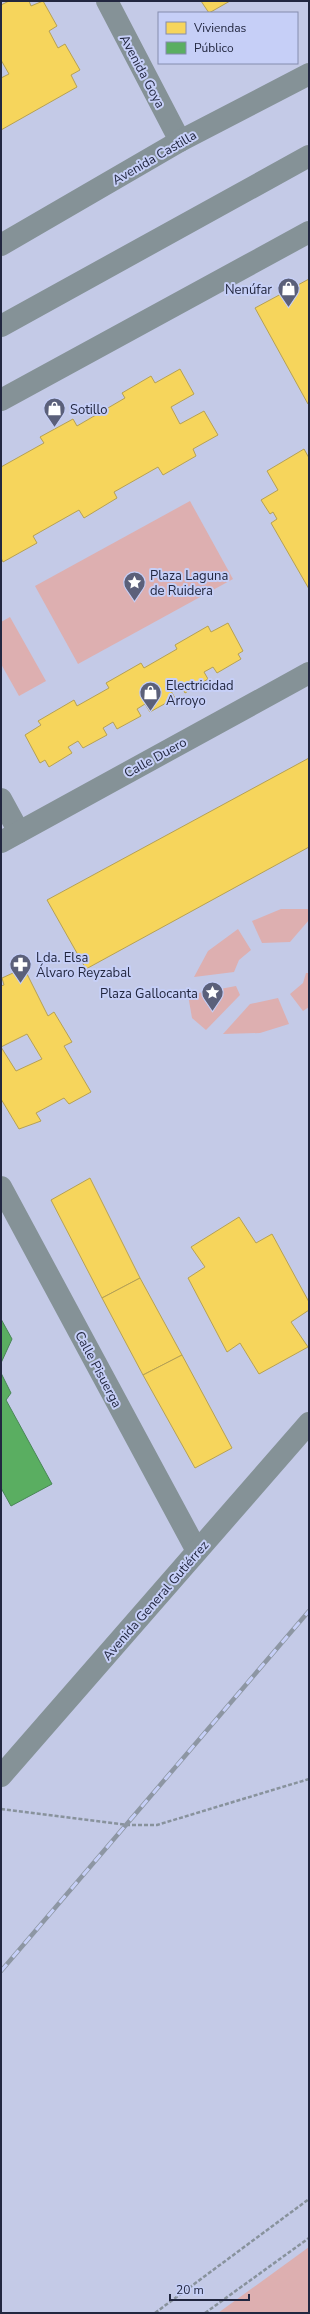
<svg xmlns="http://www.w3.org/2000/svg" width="310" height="2314" font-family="'Nunito Sans',sans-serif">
<rect width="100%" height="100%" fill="#c4cae7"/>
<!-- green -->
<g fill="#ddafb0">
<path d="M190 501 233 579 78 664 35 586Z"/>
<path d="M10 617 46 681 19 696 1 664V622Z"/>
<path d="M281 909H309V920L290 942 262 943 252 921Z"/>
<path d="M238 929 251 950 239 960 234 972 194 977 208 951Z"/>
<path d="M306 973H309V1007L303 1011 290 994 303 983Z"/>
<path d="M236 986 240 995 206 1030 192 1018 188 995Z"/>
<path d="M278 998 289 1024 260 1033 223 1034 250 1004Z"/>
<path d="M309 2247V2313H218Z"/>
</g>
<!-- homes -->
<g fill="#f6d55c" stroke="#b6a154" fill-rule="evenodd">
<path d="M9 1H29L31 6 43 1 57 26 49 31 58 48 65 44 80 70 71 75 77 87 1 130V78L9 74 1 60V5Z"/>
<path d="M201 1H230L209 13Z"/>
<path d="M309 279V403L308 404 255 308Z"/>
<path d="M180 369 194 394 171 407 180 424 204 411 218 435 193 449 196 456 163 475 158 467 114 492 117 498 84 518 79 510 33 536 37 543 3 562 1 558V467L44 443 40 437 73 419 77 426 125 398 122 393 151 376 155 383Z"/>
<path d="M304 449 309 458V589L271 523 277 519 273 512 270 514 261 500 278 490 267 471Z"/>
<path d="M228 623 243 651 238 654 241 659 217 673 213 667 204 672 208 679 185 693 181 686 171 691 175 698 150 712 145 704 137 709 141 716 117 729 113 722 103 728 107 735 83 748 78 741 68 747 72 753 49 767 45 760 40 763 25 735 41 725 38 721 74 700 77 706 109 688 106 683 141 663 144 668 177 649 175 645 208 626 211 632Z"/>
<path d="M309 758V847L86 969 47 900Z"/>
<path d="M24 968 48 1016 54 1012 72 1042 64 1046 91 1092 69 1104 64 1098 36 1113 41 1121 19 1129 1 1099V986L4 985 2 978ZM27 1034 42 1059 16 1071 1 1047Z"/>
<path d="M90 1178 140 1278 102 1298 51 1200Z"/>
<path d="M239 1217 256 1243 272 1234 309 1302V1310L291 1322 308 1347 259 1374 240 1343 227 1352 188 1278 205 1267 191 1247Z"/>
<path d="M140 1278 182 1355 143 1375 102 1298Z"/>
<path d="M182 1355 232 1448 195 1468 143 1375Z"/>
</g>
<!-- public -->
<g fill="#5aae61" stroke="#498657">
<path d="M1 1319 12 1339 1 1363Z"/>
<path d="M1 1373 11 1393 6 1400 52 1484 11 1506 1 1488Z"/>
</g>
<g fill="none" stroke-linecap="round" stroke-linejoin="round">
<!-- path -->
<g stroke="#88929c" stroke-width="2.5" stroke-dasharray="4 2" stroke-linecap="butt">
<path d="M1 1809 128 1825H157L309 1779"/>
<path d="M155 2313 309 2199"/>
<path d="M205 2313 309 2238"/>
</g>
<!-- minor -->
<g stroke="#859297" stroke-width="22">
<path d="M107 1 180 141"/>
<path d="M1 245 180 141 309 74"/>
<path d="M1 326 309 156"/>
<path d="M1 400 309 232"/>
<path d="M1 799 19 832"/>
<path d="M1 842 309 673"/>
<path d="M1 1187 197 1551"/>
<path d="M1 1776 309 1423"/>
</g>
<defs>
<path id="rail" d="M1 1971 309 1611"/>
</defs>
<!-- rail casing -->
<use href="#rail" stroke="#8d96a3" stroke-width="4.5"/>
<!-- rail -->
<use href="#rail" stroke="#c6cff7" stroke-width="3" stroke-dasharray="9" stroke-linecap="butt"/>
</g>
<!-- icons -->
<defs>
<symbol id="shop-pin" viewBox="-11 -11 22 30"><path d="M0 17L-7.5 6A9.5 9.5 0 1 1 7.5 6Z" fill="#5b607a" stroke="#c6cff7"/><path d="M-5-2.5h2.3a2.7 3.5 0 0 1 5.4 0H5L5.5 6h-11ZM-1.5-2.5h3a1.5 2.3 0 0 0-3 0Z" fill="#fff"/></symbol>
<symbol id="sight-pin" viewBox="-11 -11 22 30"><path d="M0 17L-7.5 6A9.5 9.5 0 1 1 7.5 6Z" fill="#5b607a" stroke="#c6cff7"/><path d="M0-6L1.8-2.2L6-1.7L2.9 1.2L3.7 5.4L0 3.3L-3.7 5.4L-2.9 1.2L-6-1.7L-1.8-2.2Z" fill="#fff"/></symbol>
<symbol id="pharmacy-pin" viewBox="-11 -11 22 30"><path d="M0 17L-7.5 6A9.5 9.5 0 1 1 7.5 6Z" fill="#5b607a" stroke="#c6cff7"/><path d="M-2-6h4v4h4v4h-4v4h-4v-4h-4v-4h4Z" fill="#fff"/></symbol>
</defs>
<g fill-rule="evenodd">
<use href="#shop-pin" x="276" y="276" width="25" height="34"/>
<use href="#shop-pin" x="42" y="396" width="25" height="34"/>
<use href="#sight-pin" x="122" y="570" width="25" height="34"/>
<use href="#shop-pin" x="138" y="680" width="25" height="34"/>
<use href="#pharmacy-pin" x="8" y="952" width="25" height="34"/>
<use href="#sight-pin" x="200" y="980" width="25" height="34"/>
</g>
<g text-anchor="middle" stroke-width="4" stroke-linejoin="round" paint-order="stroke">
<!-- street labels -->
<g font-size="13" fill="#222740" stroke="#c6cff7">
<text transform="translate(143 71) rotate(62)" y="5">Avenida Goya</text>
<text transform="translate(154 157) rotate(-30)" y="5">Avenida Castilla</text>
<text transform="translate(155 757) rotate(-29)" y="5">Calle Duero</text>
<text transform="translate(99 1369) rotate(62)" y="5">Calle Pisuerga</text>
<text transform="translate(155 1600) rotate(-49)" y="5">Avenida General Gutiérrez</text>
</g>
<!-- poi labels -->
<g font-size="13" fill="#222740" stroke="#c6cff7" text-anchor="start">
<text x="272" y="294" text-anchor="end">Nenúfar</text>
<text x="70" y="414">Sotillo</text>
<text x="150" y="580">Plaza Laguna<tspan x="150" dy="15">de Ruidera</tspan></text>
<text x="166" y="690">Electricidad<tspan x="166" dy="15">Arroyo</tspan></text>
<text x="36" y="962">Lda. Elsa<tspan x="36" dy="15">Álvaro Reyzabal</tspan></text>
<text x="198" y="998" text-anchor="end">Plaza Gallocanta</text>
</g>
</g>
<!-- border -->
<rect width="310" height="2314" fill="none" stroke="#222740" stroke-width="4"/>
<!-- legend -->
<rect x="158" y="12" width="140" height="52" fill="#c6cff7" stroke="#848cae"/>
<rect x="166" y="22" width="20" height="12" fill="#f6d55c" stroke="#848cae"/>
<text x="194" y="32" font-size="12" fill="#222740">Viviendas</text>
<rect x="166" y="42" width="20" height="12" fill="#5aae61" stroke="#848cae"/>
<text x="194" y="52" font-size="12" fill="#222740">Público</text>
<!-- scale -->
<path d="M170 2294v6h79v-6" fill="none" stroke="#222740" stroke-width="2"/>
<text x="176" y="2294" font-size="12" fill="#222740" stroke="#c6cff7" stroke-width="3" paint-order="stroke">20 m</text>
</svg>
